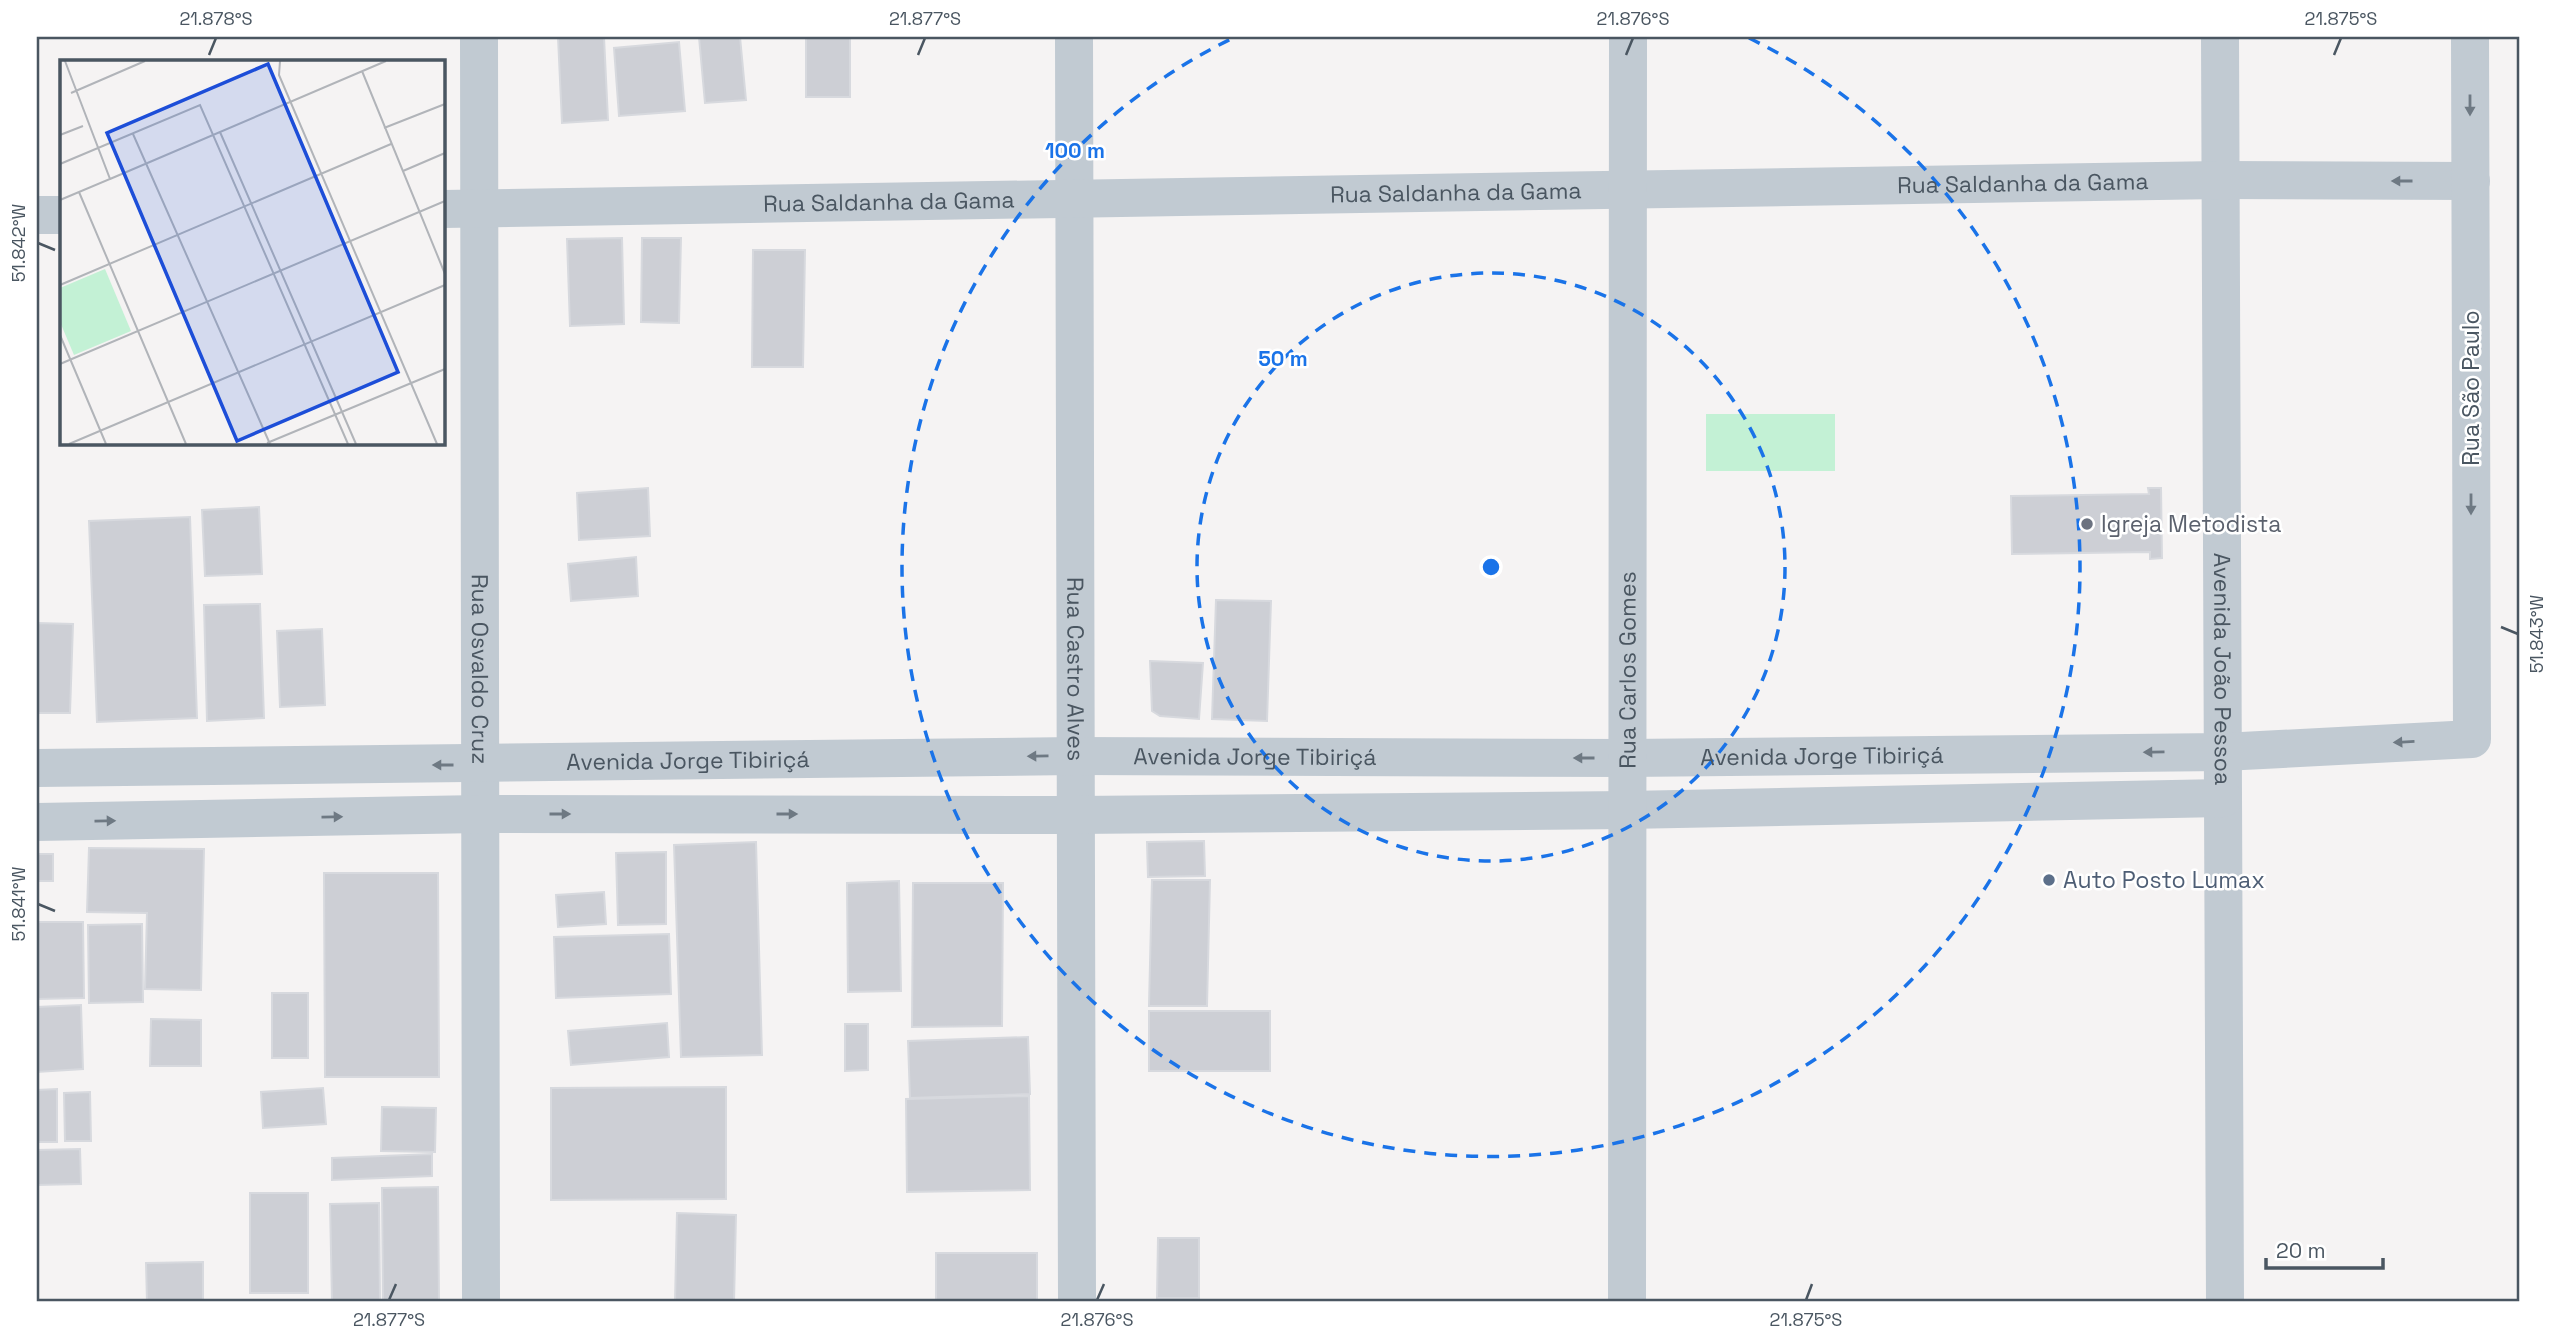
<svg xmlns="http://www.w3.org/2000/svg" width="2556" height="1339" font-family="'Space Grotesk',sans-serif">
<rect width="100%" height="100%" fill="#f5f3f3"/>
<!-- green -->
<rect fill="#c3f1d5" x="1706" y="414" width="129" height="57"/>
<!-- building -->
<g fill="#cdcfd5" stroke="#d7d9de" stroke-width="2">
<path d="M558 37H604L608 120 562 123Z"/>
<path d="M699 37H740L746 100 705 103Z"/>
<rect x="806" y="37" width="44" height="60"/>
<path d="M679 42 685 111 619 116 614 48Z"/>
<path d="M622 238 624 324 570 326 567 239Z"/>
<path d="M642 238H681L679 323 641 322Z"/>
<path d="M753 250H805L803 367H752Z"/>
<path d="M648 488 650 536 579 540 577 493Z"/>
<path d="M2148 488H2161L2162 558 2150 559V552L2012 554 2011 496 2149 494Z"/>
<path d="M259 507 262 574 205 576 202 510Z"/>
<path d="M190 517 197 718 97 722 89 521Z"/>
<path d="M636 557 638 596 571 601 568 564Z"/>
<path d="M1216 600 1271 601 1267 721 1212 719Z"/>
<path d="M260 604 264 718 207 721 204 605Z"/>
<path d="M37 623 73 624 70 713H37Z"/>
<path d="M322 629 325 705 280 707 277 631Z"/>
<path d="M1150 661 1203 663 1199 719 1160 716 1152 711Z"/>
<path d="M1204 841 1205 876 1148 877 1147 842Z"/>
<path d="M756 842 762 1055 681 1057 674 845Z"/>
<path d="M89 848 204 849 201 990 145 989 147 913 87 912Z"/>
<path d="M666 852V924L618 925 616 853Z"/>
<rect x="37" y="854" width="16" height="27"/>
<path d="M324 873H438L439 1077H325Z"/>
<path d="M1152 880H1210L1207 1006H1149Z"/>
<path d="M899 881 901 991 848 992 847 883Z"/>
<path d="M913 883H1003L1002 1026 912 1027Z"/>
<path d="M604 892 606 924 558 927 556 895Z"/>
<path d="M37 922H83L84 998 37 999Z"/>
<path d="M142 924 143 1002 89 1003 88 925Z"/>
<path d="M669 934 671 994 556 998 554 937Z"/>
<rect x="272" y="993" width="36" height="65"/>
<path d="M81 1005 83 1069 37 1072V1007Z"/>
<rect x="1149" y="1011" width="121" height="60"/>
<path d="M151 1019 201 1020V1066H150Z"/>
<path d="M667 1023 669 1057 571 1065 568 1031Z"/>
<path d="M845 1024H868V1070L845 1071Z"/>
<path d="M1028 1037 1030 1094 910 1098 908 1041Z"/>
<path d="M726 1087V1199L551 1200V1088Z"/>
<path d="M323 1088 326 1124 263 1128 261 1092Z"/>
<path d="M57 1089V1142H37V1090Z"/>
<path d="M90 1092 91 1141H65L64 1093Z"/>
<path d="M1029 1096 1030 1190 907 1192 906 1099Z"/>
<path d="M382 1107 436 1108 435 1152 381 1151Z"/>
<path d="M80 1149 81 1184 37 1185V1150Z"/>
<path d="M432 1154V1176L332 1180V1158Z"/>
<path d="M438 1187 439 1302H383L382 1188Z"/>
<rect x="250" y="1193" width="58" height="100"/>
<path d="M379 1203 380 1302H332L330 1204Z"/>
<path d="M677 1213 736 1215 734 1302H675Z"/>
<path d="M1158 1238H1199V1298H1157Z"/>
<rect x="936" y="1253" width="101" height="49"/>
<path d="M203 1262V1302H147L146 1263Z"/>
</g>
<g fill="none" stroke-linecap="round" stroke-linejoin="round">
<!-- minor -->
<g stroke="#c1cad2" stroke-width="38">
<path id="s1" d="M479 37 481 1302"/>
<path id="s2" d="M1074 37 1077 1302"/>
<path id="s3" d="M2220 37 2225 1302"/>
<path id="s4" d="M443 209 2220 180 2471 181"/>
<path d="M37 215H61"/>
<path id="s5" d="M37 768 1075 756 1627 758 2223 752 2472 739 2470 37"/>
<path d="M37 822 480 814 1076 815 1627 810 2223 798"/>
<path id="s6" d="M1627 1302 1628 37"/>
</g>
</g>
<!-- one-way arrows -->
<defs><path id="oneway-solid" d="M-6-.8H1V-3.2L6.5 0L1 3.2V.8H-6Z" transform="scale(1.75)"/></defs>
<g fill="#6e7983">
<use href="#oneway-solid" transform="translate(2470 105) rotate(90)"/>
<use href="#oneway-solid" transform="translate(2402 181) rotate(-180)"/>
<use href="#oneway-solid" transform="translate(2471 504) rotate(90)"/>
<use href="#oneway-solid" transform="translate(2404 742) rotate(177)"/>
<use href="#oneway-solid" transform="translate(2154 752) rotate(179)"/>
<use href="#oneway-solid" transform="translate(1038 756) rotate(179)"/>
<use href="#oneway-solid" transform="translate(1584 758) rotate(-180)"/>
<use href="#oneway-solid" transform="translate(443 765) rotate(180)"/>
<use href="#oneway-solid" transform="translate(560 814)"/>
<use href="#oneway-solid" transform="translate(787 814)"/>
<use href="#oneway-solid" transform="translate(332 817) rotate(-1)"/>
<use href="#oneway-solid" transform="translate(105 821) rotate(-1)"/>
</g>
<!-- ticks -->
<path fill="none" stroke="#4a5661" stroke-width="2.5" d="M209 55 216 38M918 55 925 38M1626 55 1633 38M2334 55 2341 38M38 243 55 250M2501 627 2518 634M38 904 55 911M389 1300 396 1284M1097 1300 1104 1284M1806 1300 1812 1284"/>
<!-- distance rings -->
<g fill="none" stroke="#1a73e8" stroke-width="3.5" stroke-dasharray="12 9">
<circle cx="1491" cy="567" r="294"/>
<path d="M1749 38A589 589 0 1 1 1233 38"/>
</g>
<!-- markers -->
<circle fill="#6b7280" stroke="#fff" stroke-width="2.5" cx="2087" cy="524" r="7"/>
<circle fill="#5c6f8a" stroke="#fff" stroke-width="2.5" cx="2049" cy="880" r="7"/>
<g text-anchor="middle" stroke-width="5" stroke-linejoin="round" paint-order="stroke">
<!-- street labels -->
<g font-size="23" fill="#4a5661" stroke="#fff">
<text dy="8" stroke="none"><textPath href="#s4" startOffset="1580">Rua Saldanha da Gama</textPath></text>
<text dy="8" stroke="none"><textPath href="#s4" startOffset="1013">Rua Saldanha da Gama</textPath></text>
<text dy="8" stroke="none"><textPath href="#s4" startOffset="446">Rua Saldanha da Gama</textPath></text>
<text transform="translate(2471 388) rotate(-90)" y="8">Rua São Paulo</text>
<text dy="8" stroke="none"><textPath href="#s6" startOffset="632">Rua Carlos Gomes</textPath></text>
<text dy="8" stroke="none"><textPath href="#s1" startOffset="632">Rua Osvaldo Cruz</textPath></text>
<text dy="8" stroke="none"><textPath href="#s2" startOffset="632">Rua Castro Alves</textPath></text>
<text dy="8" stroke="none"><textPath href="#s3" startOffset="632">Avenida João Pessoa</textPath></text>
<text dy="8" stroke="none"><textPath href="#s5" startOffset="1785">Avenida Jorge Tibiriçá</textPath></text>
<text dy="8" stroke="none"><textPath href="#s5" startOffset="1218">Avenida Jorge Tibiriçá</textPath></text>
<text dy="8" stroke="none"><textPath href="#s5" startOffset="651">Avenida Jorge Tibiriçá</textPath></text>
</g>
<!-- worship labels -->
<g font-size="23" fill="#5b616d" stroke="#fff" text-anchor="start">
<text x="2101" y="532">Igreja Metodista</text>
</g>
<!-- service labels -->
<g font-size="23" fill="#4e5e75" stroke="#fff" text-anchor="start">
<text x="2063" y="888">Auto Posto Lumax</text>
</g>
</g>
<!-- overview -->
<g transform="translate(60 60)">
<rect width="385" height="385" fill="#f5f3f3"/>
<path d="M45 209 71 271 14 295 0 262V228Z" fill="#c3f1d5"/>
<path fill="none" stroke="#b1b4b9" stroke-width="2" d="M220 1 219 15 377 384M302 11 385 214M11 33 85 1M324 68 385 44M160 72 296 384M73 74 210 384M0 75 23 66M0 104 140 45 288 384M343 111 385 93M50 119 326 1M19 132 126 384M0 140 50 119 5 1M0 225 331 84M0 275 46 384M0 304 385 141M207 383 385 309M9 384 385 225"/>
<path fill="#1d4ed8" fill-opacity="0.15" stroke="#1d4ed8" stroke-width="3.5" d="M208 4 338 312 177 381 47 73Z"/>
<rect width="385" height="385" fill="none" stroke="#4a5661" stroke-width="3.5"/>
</g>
<circle cx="1491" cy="567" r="10" fill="#1a73e8" stroke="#fff" stroke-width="3.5"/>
<g font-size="21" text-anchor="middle" font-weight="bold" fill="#1a73e8" stroke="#fff" stroke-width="5" stroke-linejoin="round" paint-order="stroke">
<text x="1075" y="158">100 m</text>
<text x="1283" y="366">50 m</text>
</g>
<!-- border -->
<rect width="2556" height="1339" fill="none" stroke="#ffffff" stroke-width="77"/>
<!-- scale -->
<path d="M2266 1258v10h117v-10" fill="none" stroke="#4a5661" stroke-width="3.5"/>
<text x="2276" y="1258" font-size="21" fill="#4a5661" stroke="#ffffff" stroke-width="5" paint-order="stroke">20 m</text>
<rect x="38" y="38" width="2480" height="1262" fill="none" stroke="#4a5661" stroke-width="2.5"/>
<g font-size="18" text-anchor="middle" fill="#4a5661">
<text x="216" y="25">21.878°S</text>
<text x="925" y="25">21.877°S</text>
<text x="1633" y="25">21.876°S</text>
<text x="2341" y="25">21.875°S</text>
<text transform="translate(19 243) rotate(-90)" y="6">51.842°W</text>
<text transform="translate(2537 634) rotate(-90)" y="6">51.843°W</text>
<text transform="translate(19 904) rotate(-90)" y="6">51.841°W</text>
<text x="389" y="1326">21.877°S</text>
<text x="1097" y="1326">21.876°S</text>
<text x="1806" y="1326">21.875°S</text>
</g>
</svg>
